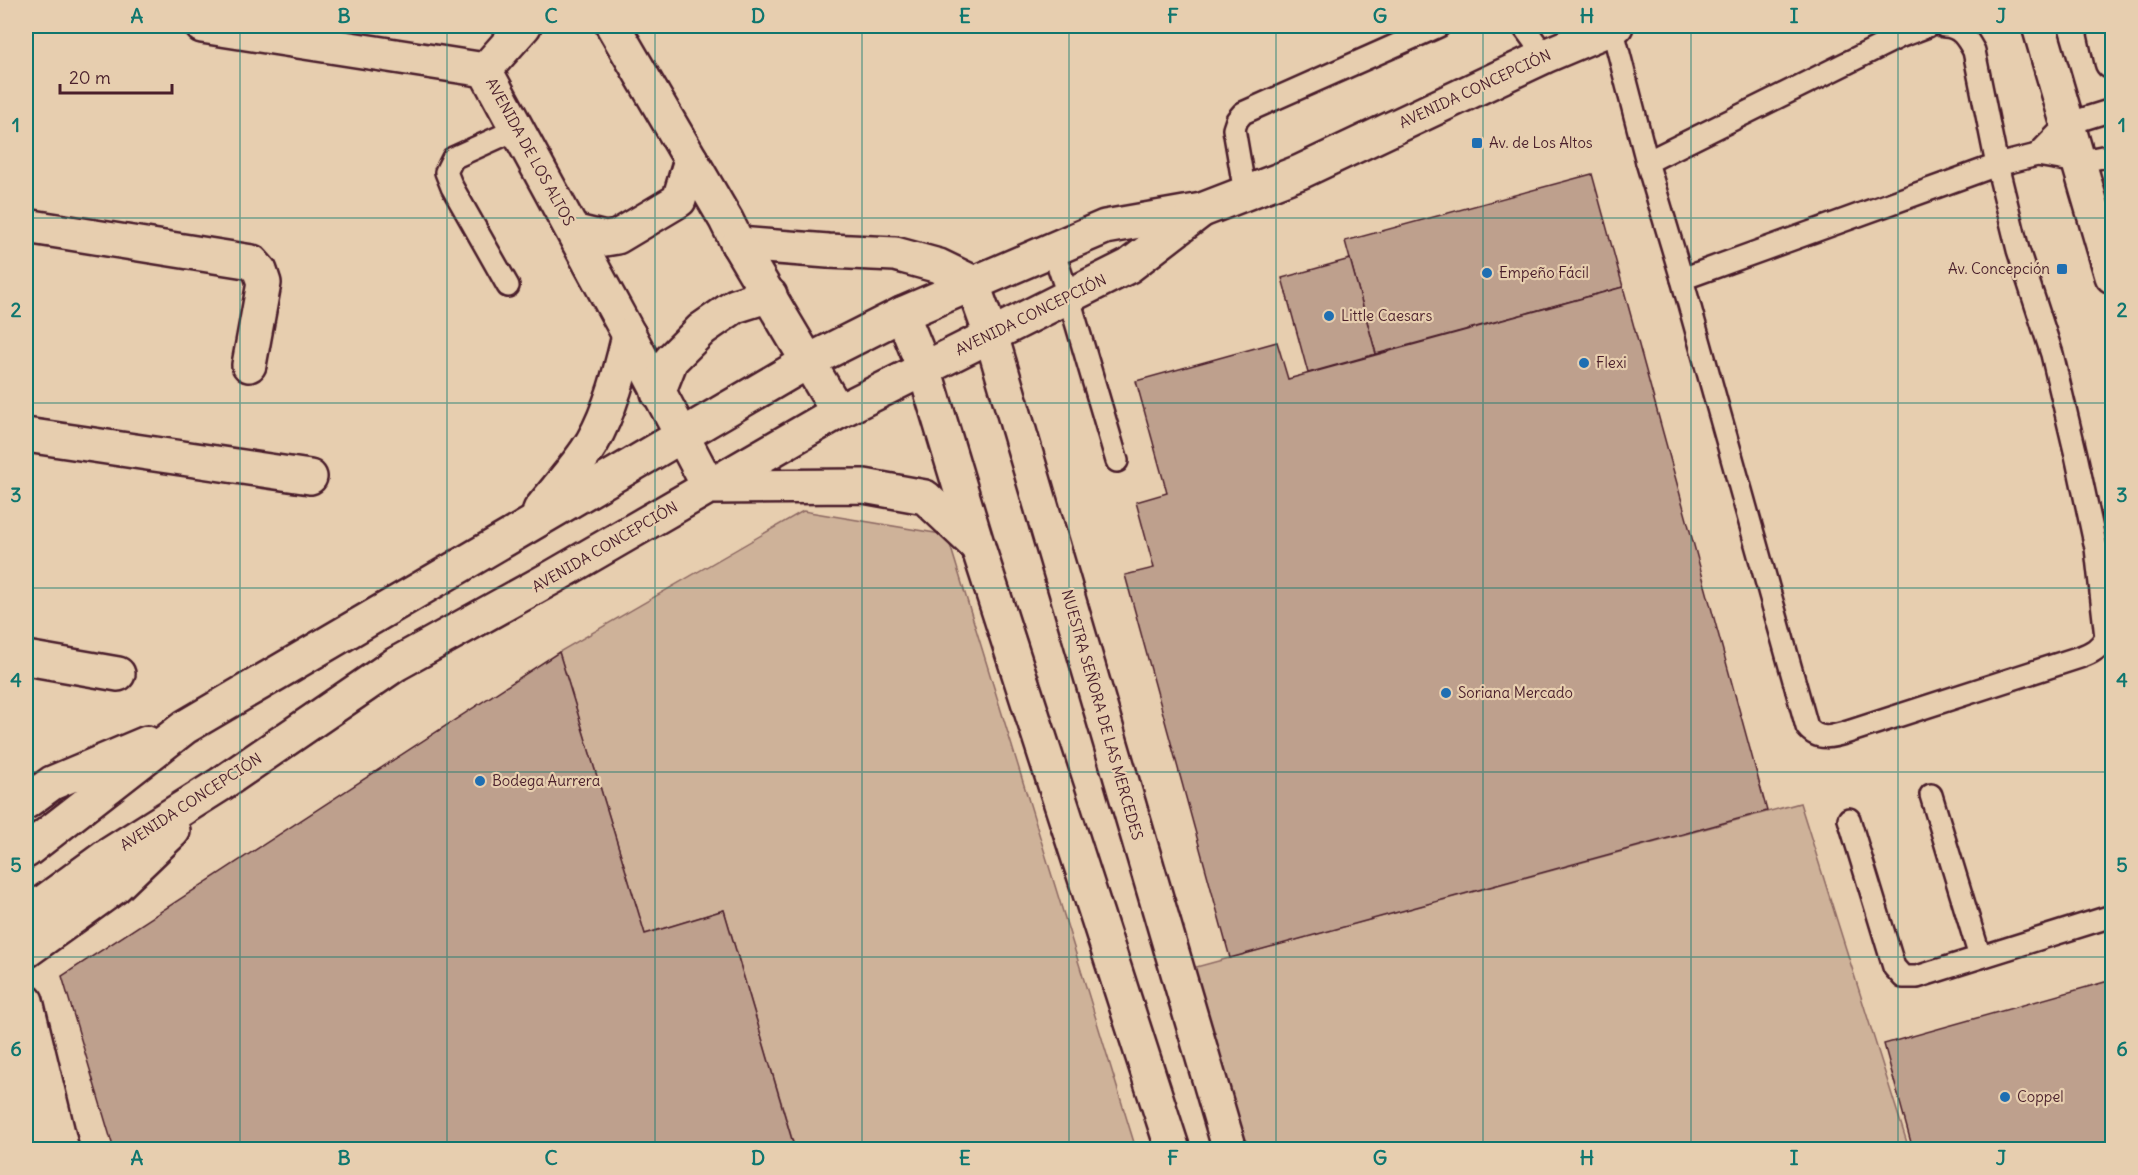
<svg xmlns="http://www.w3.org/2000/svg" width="2138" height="1175" font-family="Delius,sans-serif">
<rect width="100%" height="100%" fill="#e7ceaf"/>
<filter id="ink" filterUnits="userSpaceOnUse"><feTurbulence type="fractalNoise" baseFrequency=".0167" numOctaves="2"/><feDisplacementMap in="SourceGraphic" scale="12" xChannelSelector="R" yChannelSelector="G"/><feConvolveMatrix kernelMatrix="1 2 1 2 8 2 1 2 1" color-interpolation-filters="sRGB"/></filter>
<g filter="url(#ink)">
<!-- green -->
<g fill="#ceb299" stroke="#8c6862" stroke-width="1.5">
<path d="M803 511 947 535 1136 1149H795L724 910 645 934 559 652Z"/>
<path d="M1800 803 1909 1149H1245L1178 972Z"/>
</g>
<!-- building -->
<g fill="#bea08d" stroke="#4a1f2b" stroke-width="1.5">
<path d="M1592 174 1623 287 1376 354 1345 241Z"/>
<path d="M1350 259 1376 354 1308 373 1282 278Z"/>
<path d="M1623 287 1767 811 1230 958 1125 575 1154 568 1136 502 1167 493 1136 381 1277 342 1288 379Z"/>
<path d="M559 652 645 934 724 910 795 1150H114L62 976Z"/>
<path d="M2112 980V1150H1913L1884 1044Z"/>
</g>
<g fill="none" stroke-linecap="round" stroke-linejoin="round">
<defs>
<g id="lane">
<path d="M1523 26 1545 56"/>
<path d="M1612 27 1647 162 1682 279 1807 727C1818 741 1832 737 1848 732L2080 657C2092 653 2100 648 2106 637L2096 548 2076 455 2052 354 2018 250 1997 165 1974 51C1967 38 1960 26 1944 26"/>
<path d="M2037 155 2067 124 2112 110"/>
<path d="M1647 162 1899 37 1928 26"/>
<path d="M1245 193 1234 129 1237 120 1243 113 1439 26"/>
<path d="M1053 250 1068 295 1117 461"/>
<path d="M1682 279 1997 165 2037 155 2078 162 2112 155"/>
<path d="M508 286 452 187 446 172 453 158 517 129"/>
<path d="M1931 795 1980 957"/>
<path d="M1849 819 1894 967 1903 977H1917L2112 916"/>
</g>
<g id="street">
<path d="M485 70 524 26"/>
<path d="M26 226 252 262 260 271 264 283 249 365"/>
<path d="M26 435 310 477"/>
<path d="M26 658 118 674"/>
</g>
<g id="secondary">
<path d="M202 26 485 70 629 335"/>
<path d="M613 26 726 220 738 244"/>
<path d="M2039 26 2112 276"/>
<path d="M2104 26 2112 62"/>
<path d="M573 231 605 239 617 237 679 200 691 160"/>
<path d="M991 335 1230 1150"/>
<path d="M924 368 978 547 1173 1150"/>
<path d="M26 1001 62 1150"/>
<path d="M26 1144 40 1127 49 1099"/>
</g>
<g id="primary">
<path d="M738 244 828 251 895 254 939 266 972 282"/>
<path d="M738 244 838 412"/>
<path d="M972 282 991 335"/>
<path d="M902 314 924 368"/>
<path d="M629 335 709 487 864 486 925 497 978 547"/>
<path d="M658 393 671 360 702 329 735 306 770 295"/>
<path d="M540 510C555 491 572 472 586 452 607 422 621 371 629 335"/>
<path d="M26 802 52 783 147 743"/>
<path d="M26 851 185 727 809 361 902 314 1105 227 1202 210 1300 172 1545 56 1616 26"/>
<path d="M26 915 104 858 221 784 396 664 553 577 838 412 1129 266 1198 213"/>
<path d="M26 951 115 887 173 831"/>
</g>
</defs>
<!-- lane casing -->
<use href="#lane" stroke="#4a1f2b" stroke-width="26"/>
<!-- street casing -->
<use href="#street" stroke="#4a1f2b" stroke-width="38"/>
<!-- secondary casing -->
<use href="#secondary" stroke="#4a1f2b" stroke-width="38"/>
<!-- primary casing -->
<use href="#primary" stroke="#4a1f2b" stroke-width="38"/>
<!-- lane -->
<use href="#lane" stroke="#e7ceaf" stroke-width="21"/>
<!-- street -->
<use href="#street" stroke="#e7ceaf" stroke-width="33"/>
<!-- secondary -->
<use href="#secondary" stroke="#e7ceaf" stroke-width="33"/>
<!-- primary -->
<use href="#primary" stroke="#e7ceaf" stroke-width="33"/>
</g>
</g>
<!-- grid -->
<path fill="none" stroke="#0f766e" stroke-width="1.5" stroke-opacity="0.55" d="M240 26V1150M447 26V1150M655 26V1150M862 26V1150M1069 26V1150M1276 26V1150M1483 26V1150M1691 26V1150M1898 26V1150M26 218H2112M26 403H2112M26 588H2112M26 772H2112M26 957H2112"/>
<!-- markers -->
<g fill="#1f6fb2" stroke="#e7ceaf" stroke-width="2">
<rect x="1471" y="137" width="12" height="12" rx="3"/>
<rect x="2056" y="263" width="12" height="12" rx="3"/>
<circle cx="1487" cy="273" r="6"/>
<circle cx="1329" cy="316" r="6"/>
<circle cx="1584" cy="363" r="6"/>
<circle cx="1446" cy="693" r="6"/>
<circle cx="480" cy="781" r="6"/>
<circle cx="2005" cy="1097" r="6"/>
</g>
<g text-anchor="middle" stroke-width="4.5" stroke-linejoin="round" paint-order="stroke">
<!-- street labels -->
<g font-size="15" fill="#4a1f2b" stroke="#e7ceaf">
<text transform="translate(1475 89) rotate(-25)" y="5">AVENIDA CONCEPCIÓN</text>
<text transform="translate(530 152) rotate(61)" y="5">AVENIDA DE LOS ALTOS</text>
<text transform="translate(1031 315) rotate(-26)" y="5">AVENIDA CONCEPCIÓN</text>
<text transform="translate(605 547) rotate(-30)" y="5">AVENIDA CONCEPCIÓN</text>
<text transform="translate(1102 715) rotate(74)" y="5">NUESTRA SEÑORA DE LAS MERCEDES</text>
<text transform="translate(191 802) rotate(-33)" y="5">AVENIDA CONCEPCIÓN</text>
</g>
<!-- poi labels -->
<g font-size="15" fill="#4a1f2b" stroke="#e7ceaf" text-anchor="start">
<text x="1489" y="148">Av. de Los Altos</text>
<text x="2050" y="274" text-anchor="end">Av. Concepción</text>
<text x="1499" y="278">Empeño Fácil</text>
<text x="1341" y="321">Little Caesars</text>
<text x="1596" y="368">Flexi</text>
<text x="1458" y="698">Soriana Mercado</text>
<text x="492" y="786">Bodega Aurrera</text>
<text x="2017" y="1102">Coppel</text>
</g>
</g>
<!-- margin -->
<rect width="2138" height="1175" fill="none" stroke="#e7ceaf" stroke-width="66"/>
<!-- scale -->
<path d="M60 84v9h112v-9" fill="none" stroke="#4a1f2b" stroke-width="3"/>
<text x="69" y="84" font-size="18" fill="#4a1f2b" stroke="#e7ceaf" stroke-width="4.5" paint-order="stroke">20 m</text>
<rect x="33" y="33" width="2072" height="1109" fill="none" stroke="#0f766e" stroke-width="2"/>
<g font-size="20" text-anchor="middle" font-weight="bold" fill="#0f766e">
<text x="137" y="23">A</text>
<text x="344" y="23">B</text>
<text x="551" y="23">C</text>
<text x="758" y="23">D</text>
<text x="965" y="23">E</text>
<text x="1173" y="23">F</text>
<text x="1380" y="23">G</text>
<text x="1587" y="23">H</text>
<text x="1794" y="23">I</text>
<text x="2001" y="23">J</text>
<text x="16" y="132">1</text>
<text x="2122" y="132">1</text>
<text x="16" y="317">2</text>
<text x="2122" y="317">2</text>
<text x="16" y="502">3</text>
<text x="2122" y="502">3</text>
<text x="16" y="687">4</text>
<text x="2122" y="687">4</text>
<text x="16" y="872">5</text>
<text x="2122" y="872">5</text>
<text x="16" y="1056">6</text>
<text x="2122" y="1056">6</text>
<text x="137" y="1165">A</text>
<text x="344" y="1165">B</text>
<text x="551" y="1165">C</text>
<text x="758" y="1165">D</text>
<text x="965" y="1165">E</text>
<text x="1173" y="1165">F</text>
<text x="1380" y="1165">G</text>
<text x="1587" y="1165">H</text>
<text x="1794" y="1165">I</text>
<text x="2001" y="1165">J</text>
</g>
</svg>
